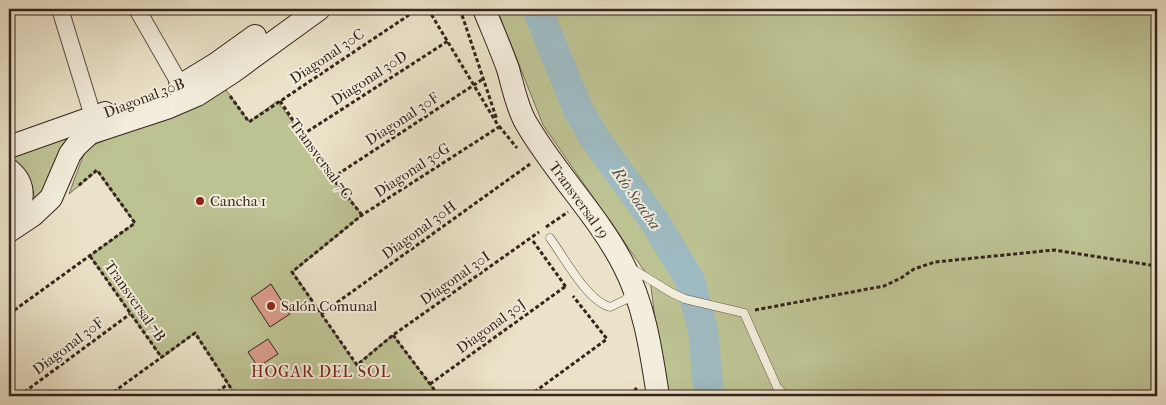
<svg xmlns="http://www.w3.org/2000/svg" width="1166" height="405" font-family="'IM FELL French Canon',serif">
<rect width="100%" height="100%" fill="#ebe3c9"/>
<filter id="stains"><feTurbulence type="fractalNoise" baseFrequency=".004" numOctaves="4"/><feColorMatrix values="0 0 0 0 .2 0 0 0 0 .09 0 0 0 0 .02 0 0 0 .5 -.17"/></filter>
<radialGradient id="worn" r=".72"><stop offset=".6" stop-color="#630" stop-opacity="0"/><stop offset="1" stop-color="#630" stop-opacity=".3"/></radialGradient>
<!-- green -->
<g fill="#bdc293" stroke="#797358">
<path d="M497 9H1157V396H665L650 279 543 125Z"/>
<path d="M224 87 249 122 277 101 362 215 293 272 356 365 393 335 439 396H236L195 333 162 358 90 256 135 223 97 171 69 194 86 148 193 104Z"/>
<path d="M77 133 51 184 35 202C32 181 27 171 10 157Z"/>
</g>
<g fill="none" stroke-linecap="round" stroke-linejoin="round">
<!-- river -->
<path stroke="#9ebbc2" stroke-width="30" d="M537 9 577 107 593 136 655 222 690 280 703 331 709 396"/>
</g>
<!-- building -->
<g fill="#da9c8b" stroke="#35241c">
<path d="M271 284 290 314 270 327 251 298Z"/>
<path d="M268 339 278 354 258 367 248 352Z"/>
</g>
<g fill="none" stroke-linecap="round" stroke-linejoin="round">
<defs>
<g id="lane">
<path d="M550 238C564 257 587 301 610 307L625 300 632 292"/>
<path d="M631 268 672 293 685 299 744 313 777 387 785 396"/>
</g>
<g id="street">
<path d="M60 9 96 126"/>
<path d="M137 9 181 86"/>
</g>
<g id="secondary">
<path d="M484 9C492 29 501 49 508 69 513 86 517 108 526 123 555 173 597 214 623 264 645 306 651 351 658 396"/>
<path d="M180 86 216 64 255 36"/>
<path d="M9 147 105 113"/>
<path d="M9 170C31 188 20 209 9 230"/>
<path d="M9 231 33 215 51 198 70 154 76 146 90 133 169 107 197 95 231 73 319 9"/>
</g>
</defs>
<!-- lane casing -->
<use href="#lane" stroke="#625447" stroke-width="9"/>
<!-- street casing -->
<use href="#street" stroke="#625447" stroke-width="18"/>
<!-- secondary casing -->
<use href="#secondary" stroke="#35241c" stroke-width="24"/>
<!-- path -->
<g stroke="#35241c" stroke-width="3" stroke-dasharray="4 2.5" stroke-linecap="butt">
<path d="M428 9 499 127 362 215 292 272 357 365 393 335 539 232"/>
<path d="M460 9 497 120"/>
<path d="M230 96 249 122 418 9"/>
<path d="M280 101 332 178 362 215"/>
<path d="M499 126 517 148"/>
<path d="M302 135 448 41"/>
<path d="M332 178 483 79"/>
<path d="M546 227 568 212"/>
<path d="M533 241 566 287"/>
<path d="M90 256 162 358"/>
<path d="M755 310 884 286 901 278 914 269 935 262 1054 250 1157 266"/>
<path d="M9 314 135 223 97 170 78 186"/>
<path d="M321 314 530 164"/>
<path d="M393 335 439 396"/>
<path d="M430 384 566 286"/>
<path d="M19 396 130 314"/>
<path d="M108 396 195 333 236 396"/>
<path d="M212 396 228 384"/>
<path d="M529 396 607 339 573 296"/>
<path d="M630 396 634 392 637 387"/>
</g>
<!-- lane -->
<use href="#lane" stroke="#f2eddc" stroke-width="8"/>
<!-- street -->
<use href="#street" stroke="#f2eddc" stroke-width="16"/>
<!-- secondary -->
<use href="#secondary" stroke="#f2eddc" stroke-width="22"/>
</g>
<!-- markers -->
<g fill="#8f2418" stroke="#f2eddc" stroke-width="2">
<circle cx="200" cy="201" r="5"/>
<circle cx="271" cy="306" r="5"/>
</g>
<g text-anchor="middle" stroke-width="4" stroke-linejoin="round" paint-order="stroke">
<!-- street labels -->
<g font-size="15" fill="#35241c" stroke="#f2eddc">
<text transform="translate(327 56) rotate(-34)" y="5">Diagonal 30C</text>
<text transform="translate(369 78) rotate(-33)" y="5">Diagonal 30D</text>
<text transform="translate(144 98) rotate(-21)" y="5">Diagonal 30B</text>
<text transform="translate(402 119) rotate(-33)" y="5">Diagonal 30F</text>
<text transform="translate(321 159) rotate(54)" y="5">Transversal 7C</text>
<text transform="translate(412 170) rotate(-33)" y="5">Diagonal 30G</text>
<text transform="translate(579 200) rotate(54)" y="5">Transversal 19</text>
<text transform="translate(419 230) rotate(-36)" y="5">Diagonal 30H</text>
<text transform="translate(455 278) rotate(-35)" y="5">Diagonal 30I</text>
<text transform="translate(135 301) rotate(55)" y="5">Transversal 7B</text>
<text transform="translate(491 326) rotate(-36)" y="5">Diagonal 30J</text>
<text transform="translate(68 346) rotate(-37)" y="5">Diagonal 30F</text>
</g>
<!-- poi labels -->
<g font-size="15" fill="#35241c" stroke="#f2eddc" text-anchor="start">
<text x="210" y="206">Cancha 1</text>
<text x="281" y="311">Salón Comunal</text>
</g>
<!-- water labels -->
<g font-size="16" font-style="italic" fill="#54514e" stroke="#f2eddc">
<text transform="translate(637 198) rotate(55)" y="6">Río Soacha</text>
</g>
<!-- neighbourhood labels -->
<g font-size="16" letter-spacing="1" fill="#7a1f14" stroke="#f2eddc">
<text x="321" y="377">HOGAR DEL SOL</text>
</g>
</g>
<!-- margin -->
<rect width="1166" height="405" fill="none" stroke="#ebe3c9" stroke-width="30"/>
<rect x="10" y="10" width="1146" height="385" fill="none" stroke="#35241c" stroke-width="2.5"/>
<rect x="15" y="15" width="1136" height="375" fill="none" stroke="#35241c"/>
<rect width="100%" height="100%" filter="url(#stains)"/>
<rect width="100%" height="100%" fill="url(#worn)"/>
</svg>
